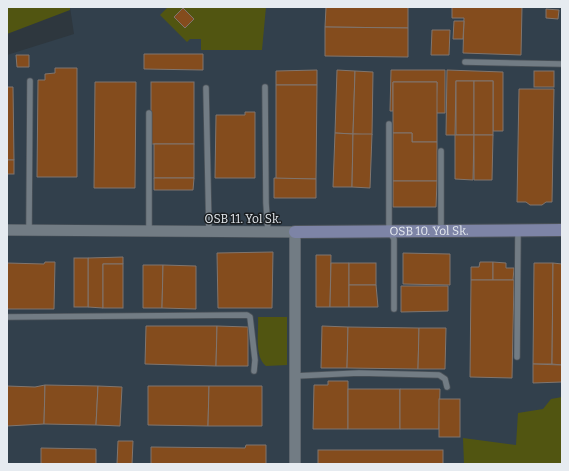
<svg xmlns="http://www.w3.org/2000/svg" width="569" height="471" font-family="Bitter,serif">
<rect width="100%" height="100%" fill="#2e373e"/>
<!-- built -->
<path fill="#32404c" d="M70 7H562V464H7V55L74 34Z"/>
<!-- green -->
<g fill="#515511">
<path d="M7 7H70V10L7 34Z"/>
<path d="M168 7H266L262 50H201V39H190L187 42 160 15Z"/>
<path d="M258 317H287V365L266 366C254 356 259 333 258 317Z"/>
<path d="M562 397V464H464L463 438 516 445 518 413 543 409 551 399Z"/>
</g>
<!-- building -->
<g fill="#844c1d" stroke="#80756e">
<path d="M326 7H408V28L325 27Z"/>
<path d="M452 7H522L521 55 463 53 464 18H452Z"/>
<path d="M183 8 194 19 185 28 174 17Z"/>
<path d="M546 9 559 10 558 19 546 18Z"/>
<path d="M454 21H464L463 39H453Z"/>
<path d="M325 27 408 28V57L325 56Z"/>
<path d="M432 30H450L449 55H431Z"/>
<path d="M144 54H203V70L144 69Z"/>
<path d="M16 55H29V67H17Z"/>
<path d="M55 68H77V177H37L38 80H45V74L55 73Z"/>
<path d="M317 70V85H276V71Z"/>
<path d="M337 70 355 71 353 134 335 133Z"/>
<path d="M391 70H445V113H436L437 82H393V111H390Z"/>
<path d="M447 70 503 72V131H493V81H456L455 135H446Z"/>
<path d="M355 71 373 72 372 135 353 134Z"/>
<rect x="534" y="71" width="20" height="16"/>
<rect x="456" y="81" width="18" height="54"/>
<rect x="474" y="81" width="19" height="54"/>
<path d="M95 82H136L135 188H94Z"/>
<rect x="151" y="82" width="43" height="62"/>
<path d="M393 82H437V142H412V133H393Z"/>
<path d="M276 85H317L316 179H276Z"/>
<path d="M7 87H13L14 160H7Z"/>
<path d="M519 89H554L552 202H546L542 205H530L526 202H517Z"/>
<path d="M245 112H255V178H215L216 115H245Z"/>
<path d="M335 133 353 134 352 187H333Z"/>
<path d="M393 133H412V142H437V181H393Z"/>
<path d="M353 134H372L370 188 352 187Z"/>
<path d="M455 135H474L473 180 455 179Z"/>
<path d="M474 135H493L492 180H474Z"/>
<rect x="154" y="144" width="40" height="34"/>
<rect x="7" y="160" width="7" height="14"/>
<path d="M154 178H194L193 190H154Z"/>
<path d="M274 178 316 179V198H274Z"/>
<path d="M393 181H437L436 207H393Z"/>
<path d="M273 252 272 308H218L217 253Z"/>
<path d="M403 253 450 254V285L403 284Z"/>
<path d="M316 255H331L330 307H316Z"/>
<path d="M123 257V264H103V308L88 307V258Z"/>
<rect x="74" y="258" width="14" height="49"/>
<path d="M45 262H55L54 309H7V263L44 264Z"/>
<path d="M480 262H493V280H471V267H479Z"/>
<path d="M493 262 506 263V268H514L513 280H493Z"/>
<path d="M331 263H349V307H330Z"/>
<rect x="349" y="263" width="27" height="22"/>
<path d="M534 263H553L552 364H533Z"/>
<path d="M553 263 562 264V365L552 364Z"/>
<rect x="103" y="264" width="20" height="44"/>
<path d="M143 265H163L162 308H143Z"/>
<path d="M163 265 196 266V309L162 308Z"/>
<path d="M471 280H514L512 378 470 377Z"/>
<path d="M349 285H376L378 307H349Z"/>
<path d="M401 286H448V311L401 312Z"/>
<path d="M146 326H217L216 366 145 364Z"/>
<path d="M217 326 248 327V366H216Z"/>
<path d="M322 326 348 327 347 368H321Z"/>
<path d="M348 327 419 328 418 369 347 368Z"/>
<path d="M419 328H446L445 369H418Z"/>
<path d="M533 364 562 365V382L533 383Z"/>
<path d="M328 381H348V429H313L314 385H328Z"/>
<path d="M45 385 44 424 7 426V386L35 387Z"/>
<path d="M45 385 98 386 96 425 44 424Z"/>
<path d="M98 386 122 387 120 426 96 425Z"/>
<path d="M148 386H209L208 426 148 425Z"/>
<path d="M209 386H262V426H208Z"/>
<rect x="348" y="389" width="52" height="40"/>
<path d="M400 389H440L439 429H400Z"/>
<rect x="439" y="399" width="21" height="38"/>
<path d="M118 441H133L132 464H117Z"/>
<path d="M246 445H266V464H151V447L245 448Z"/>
<path d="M41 448 96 449V464H41Z"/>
<rect x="318" y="450" width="125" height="14"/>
</g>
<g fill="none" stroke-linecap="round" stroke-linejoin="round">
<defs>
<g id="lane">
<path d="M465 62 562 64"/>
<path d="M265 87 266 203 268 232"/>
<path d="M206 88 209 232"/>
<path d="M389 124V231L394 239V309"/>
<path d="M441 151V231"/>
<path d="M29 230 30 81"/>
<path d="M149 231V113"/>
<path d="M7 317 247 315 250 317 255 360 254 371"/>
<path d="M517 357 518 230"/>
<path d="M295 376 359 373 439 375 445 379 447 387"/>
</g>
<path id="street" d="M7 230 295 232V464"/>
<g id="secondary">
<path id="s1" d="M295 232 562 230"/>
</g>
</defs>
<!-- lane casing -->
<use href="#lane" stroke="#4c535a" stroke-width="7"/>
<!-- street casing -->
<use href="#street" stroke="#4c535a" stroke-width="12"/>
<!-- secondary casing -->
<use href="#secondary" stroke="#4c535a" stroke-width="14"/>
<!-- lane -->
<use href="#lane" stroke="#727c84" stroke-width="5.5"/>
<!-- street -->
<use href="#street" stroke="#727c84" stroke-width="11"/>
<!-- secondary -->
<use href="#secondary" stroke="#7d84a6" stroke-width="12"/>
</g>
<g text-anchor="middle" stroke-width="3" stroke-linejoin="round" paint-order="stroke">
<!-- street labels -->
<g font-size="12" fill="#e6ebf0" stroke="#1a1e21">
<text x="243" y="223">OSB 11. Yol Sk.</text>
<text dy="4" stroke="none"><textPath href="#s1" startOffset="134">OSB 10. Yol Sk.</textPath></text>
</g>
</g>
<!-- border -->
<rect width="569" height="471" fill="none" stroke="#e6ebf0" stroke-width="16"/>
</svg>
